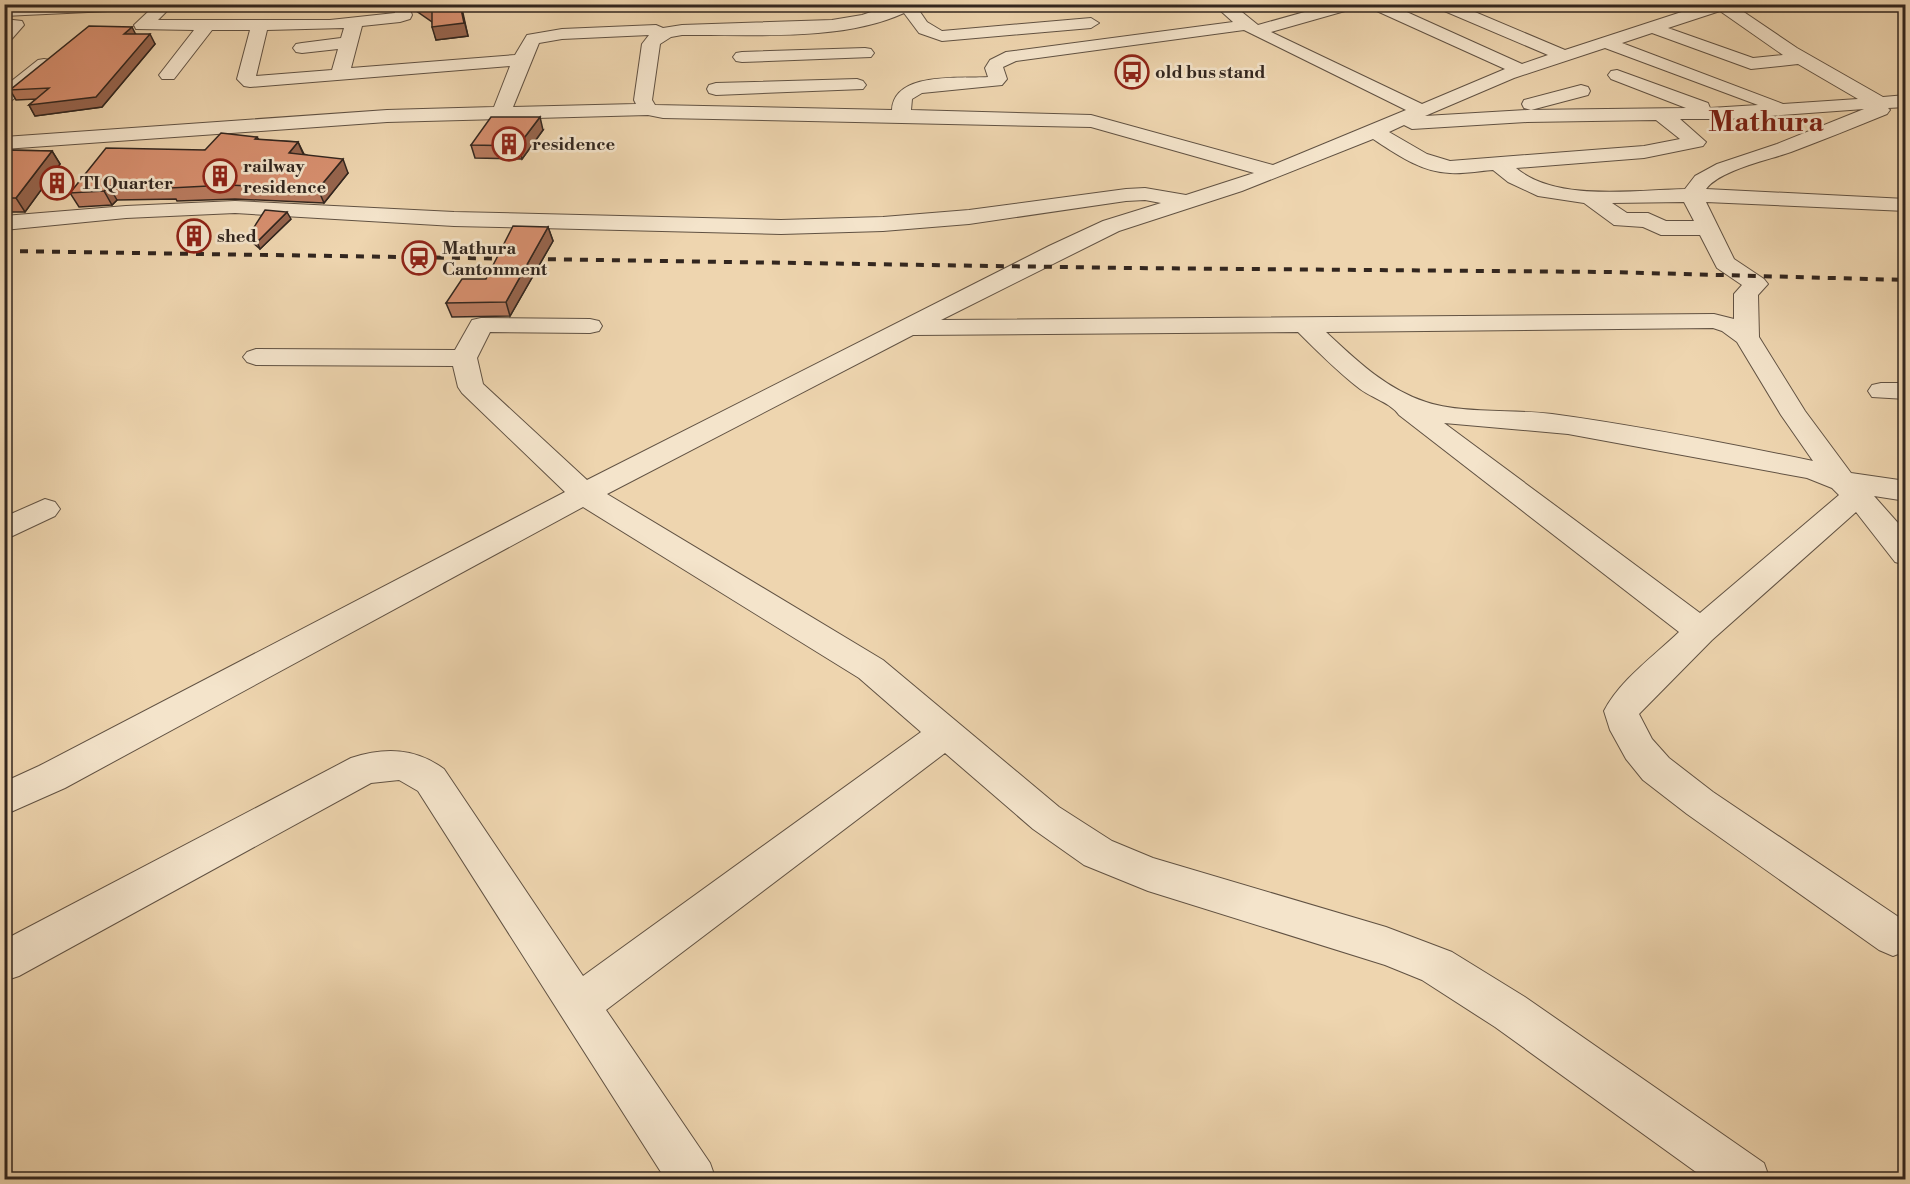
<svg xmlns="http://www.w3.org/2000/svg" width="1910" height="1184" font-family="'Libre Bodoni',serif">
<rect width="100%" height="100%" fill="#eed5af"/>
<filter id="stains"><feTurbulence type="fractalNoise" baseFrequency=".00333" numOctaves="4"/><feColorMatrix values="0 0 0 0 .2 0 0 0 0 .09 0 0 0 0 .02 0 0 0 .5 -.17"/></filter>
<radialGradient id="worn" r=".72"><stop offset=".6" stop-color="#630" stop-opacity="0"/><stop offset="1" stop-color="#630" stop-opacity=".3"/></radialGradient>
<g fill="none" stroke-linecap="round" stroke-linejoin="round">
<defs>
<g id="minor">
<path d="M61 4H174L158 20H330L395 13 392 4H408L412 15 410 19 400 22 362 26 351 68 515 55 527 35 562 29 656 25 663 28 682 25 832 20 862 15 895 4H918L916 6 927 22 942 31 1091 18 1099 23 1091 28 942 41 919 33 904 13C841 42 751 34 682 35L671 37 660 44 652 100 655 105 892 110C894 71 960 79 988 77L985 68 990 60 1006 52 1233 22 1213 4H1232L1258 25 1333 4H1361L1359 7 1271 32 1422 104 1505 69 1368 7 1366 4H1389L1522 64 1548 55 1435 7 1433 4H1456L1565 50 1706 4H1732L1797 48 1883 97 1906 95V107L1888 108 1890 110 1887 114C1855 127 1823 140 1791 152 1769 160 1720 170 1706 189L1906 199V211L1706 202 1734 259 1764 279 1768 284 1758 295 1759 337 1805 411 1851 473 1906 481V501L1874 496 1906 532V565L1895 562 1856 512 1712 640 1639 714 1652 739 1669 758 1713 792 1906 922V951L1893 956 1879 950 1687 814 1643 780 1626 759 1610 730 1604 711C1620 680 1654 656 1679 632L1399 415C1391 403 1372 398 1360 389 1338 372 1318 352 1298 332L913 335 607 494 883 660 1059 807 1112 841 1153 858 1386 927 1452 952 1525 997 1764 1163 1770 1180H1707L1495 1027 1422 980 1385 965 1148 891 1084 865 1033 829 945 753 606 1010 710 1163 716 1180H666L418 791 399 780 371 783 19 976 4 981V940L351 758C385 747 415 748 444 769L583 976 921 732 859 678 583 507 65 788 4 815V782L39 766 565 492 462 393 458 387 453 366 256 365 247 362 243 357 247 352 256 349 455 350 472 320 481 318 590 319 599 321 602 326 599 331 590 333 490 332 477 358 483 384 587 480 1049 246 1103 221 1161 203 1145 200 1126 201 969 224 883 231 781 234 454 226 235 213 126 218 4 230V216L126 206 235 201 454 212 781 220 883 217 969 210 1126 189 1145 188 1186 195 1254 173 1091 127 663 118 648 115 387 122 4 149V137L387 110 494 107 510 66 250 87 244 86 237 79 250 30H212L174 79H162L159 75 194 30 136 29 134 25 151 9 4 16V6ZM1720 11 1783 55 1753 58 1668 28ZM344 28 341 38 302 43 296 44 293 48 296 52 302 53 338 49 332 70 256 76 267 30ZM1244 30 1406 110 1273 165 1091 115 911 110 912 99 922 93 1002 85 1007 79 1003 67 1016 61ZM1652 33 1751 69 1798 64 1858 99 1783 104 1622 43ZM649 35 642 44 634 100 636 104 513 107 539 43 562 39ZM1605 48 1758 105 1710 108 1708 103 1617 70 1611 71 1608 75 1611 79 1686 108 1527 110 1425 116 1514 78ZM1864 109 1777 144 1717 164 1695 176 1685 189C1635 190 1556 202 1516 168L1644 158 1703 146 1706 142 1680 119H1727ZM1656 120 1680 139 1644 146 1450 161 1427 154 1389 132 1404 125 1412 129 1527 122ZM1373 139C1396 154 1421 172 1450 173 1464 174 1479 171 1493 170L1508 182 1538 196 1584 203 1614 225 1643 227 1661 235H1700L1717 268 1742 285 1734 294V319L1714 314 941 320 1119 231 1242 191ZM1684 202 1694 221H1666L1648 213H1627L1612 203ZM1713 328 1722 331 1737 342 1781 415 1813 461C1726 443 1640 426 1552 414 1514 409 1461 414 1426 402 1386 389 1356 360 1326 332ZM1444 423 1568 434 1807 478 1832 488 1839 495 1700 613Z"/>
<path d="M4 19 22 21 24 25 10 41 4 42Z"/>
<path d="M865 48 871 49 874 53 871 57 742 62 736 61 733 57 736 53 742 52Z"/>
<path d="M44 59 50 60 53 64 50 68 11 101 4 102V87L38 60Z"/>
<path d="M857 79 863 81 866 85 863 89 716 95 709 93 707 89 709 85 716 83Z"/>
<path d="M1581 85 1588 87 1590 91 1588 95 1531 110 1524 108 1522 104 1524 100Z"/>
<path d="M1881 383H1906V399L1872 397 1868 391 1872 385Z"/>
<path d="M45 499 55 502 60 509 55 516 4 540V517Z"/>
</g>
</defs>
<!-- minor casing -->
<use href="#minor" stroke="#615243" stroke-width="2"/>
<!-- minor -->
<use href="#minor" fill="#f4e4cb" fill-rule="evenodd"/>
<!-- rail -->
<path stroke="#32261f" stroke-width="4" stroke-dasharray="8 8" stroke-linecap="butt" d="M4 251 1127 268 1608 272 1906 280"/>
</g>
<!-- wall -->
<g fill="#ba7c60" stroke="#32261f" stroke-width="1.5">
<path d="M411 4H461L468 36 436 40 432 22 412 8Z"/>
<path d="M135 34 155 44 102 107 35 116 29 105 36 99 16 100 10 90Z"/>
<path d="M543 130 522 159 475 158 471 145Z"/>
<path d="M257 137 259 140 298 142 304 154 348 173 324 203 235 199 177 201 176 199 117 200 112 205 79 207 70 193 205 150Z"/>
<path d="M4 150 52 151 60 164 25 212H4Z"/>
<path d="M291 219 260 249 252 242 249 235Z"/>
<path d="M548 227 553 241 510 316 452 317 446 303 486 279Z"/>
</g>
<!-- shaded-wall -->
<g fill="#97654e" stroke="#32261f" stroke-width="1.5">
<path d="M460 4 468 36 436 40 432 27Z"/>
<path d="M132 27 137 37 124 34Z"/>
<path d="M150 34 155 44 102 107 35 116 29 105Z"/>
<path d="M540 117 543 130 522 159 518 146Z"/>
<path d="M298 142 304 156 289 153Z"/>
<path d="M52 151 60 164 25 212 16 198Z"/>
<path d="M343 159 348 173 324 203 318 189Z"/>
<path d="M109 186 117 200 112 205 104 191Z"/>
<path d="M287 212 291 219 260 249 257 242Z"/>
<path d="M548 227 553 241 510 316 506 302Z"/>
</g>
<!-- building -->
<g fill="#d89070" stroke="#32261f" stroke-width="1.5">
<path d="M420 4H460L464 23 432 27V12Z"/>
<path d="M89 26 132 27 124 34H150L96 97 29 105 49 88 10 90Z"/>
<path d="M491 117H540L518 146 471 145Z"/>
<path d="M221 133 257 137 255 139 298 142 289 153 343 159 318 189 228 185 170 188 172 185 109 186 104 191 70 193 106 148 205 150Z"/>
<path d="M4 150 52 151 16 198H4Z"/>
<path d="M265 210 287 212 257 242 249 235Z"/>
<path d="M513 226 548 227 506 302 446 303 462 279H486Z"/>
</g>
<!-- icons -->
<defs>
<symbol id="bus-ring" viewBox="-11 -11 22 22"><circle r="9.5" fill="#f4e4cb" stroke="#8f2418" stroke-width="1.5"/><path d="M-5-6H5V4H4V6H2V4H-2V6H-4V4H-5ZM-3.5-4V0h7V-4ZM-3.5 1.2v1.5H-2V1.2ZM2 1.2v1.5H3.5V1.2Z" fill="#8f2418"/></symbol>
<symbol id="building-ring" viewBox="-11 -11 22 22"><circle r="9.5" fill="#f4e4cb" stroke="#8f2418" stroke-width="1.5"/><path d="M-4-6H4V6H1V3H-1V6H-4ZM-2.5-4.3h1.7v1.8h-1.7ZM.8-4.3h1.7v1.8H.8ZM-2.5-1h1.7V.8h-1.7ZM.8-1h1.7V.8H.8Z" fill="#8f2418"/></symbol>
<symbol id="station-ring" viewBox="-11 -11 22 22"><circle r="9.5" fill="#f4e4cb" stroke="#8f2418" stroke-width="1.5"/><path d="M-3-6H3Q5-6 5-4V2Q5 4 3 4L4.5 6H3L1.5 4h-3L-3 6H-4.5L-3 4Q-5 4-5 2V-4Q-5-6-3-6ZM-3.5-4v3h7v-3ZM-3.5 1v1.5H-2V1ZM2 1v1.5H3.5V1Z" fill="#8f2418"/></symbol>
</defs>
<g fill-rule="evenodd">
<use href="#bus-ring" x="1113" y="53" width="38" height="38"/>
<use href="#building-ring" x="490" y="125" width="38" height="38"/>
<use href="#building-ring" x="201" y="157" width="38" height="38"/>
<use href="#building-ring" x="38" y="164" width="38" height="38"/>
<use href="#building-ring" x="175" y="217" width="38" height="38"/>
<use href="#station-ring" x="400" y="239" width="38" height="38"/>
</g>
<g text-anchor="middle" stroke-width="5" stroke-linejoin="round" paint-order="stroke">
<!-- far-poi labels -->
<g font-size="18" font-weight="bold" fill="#32261f" stroke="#f4e4cb" text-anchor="start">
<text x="1155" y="78">old bus stand</text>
<text x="532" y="150">residence</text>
<text x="243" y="172">railway<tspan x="243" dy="21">residence</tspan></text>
<text x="80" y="189">TI Quarter</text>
<text x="217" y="242">shed</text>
<text x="442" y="254">Mathura<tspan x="442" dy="21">Cantonment</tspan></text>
</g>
<!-- far-town labels -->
<g font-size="28" font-weight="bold" fill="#7a1f14" stroke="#f4e4cb">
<text x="1766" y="131">Mathura</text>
</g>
</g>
<!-- margin -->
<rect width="1910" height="1184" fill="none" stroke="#eed5af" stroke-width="24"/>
<rect x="6" y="6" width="1898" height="1172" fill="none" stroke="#32261f" stroke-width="3"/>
<rect x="12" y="12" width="1886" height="1160" fill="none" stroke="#32261f" stroke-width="1.5"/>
<rect width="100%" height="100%" filter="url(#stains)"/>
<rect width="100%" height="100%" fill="url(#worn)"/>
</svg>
